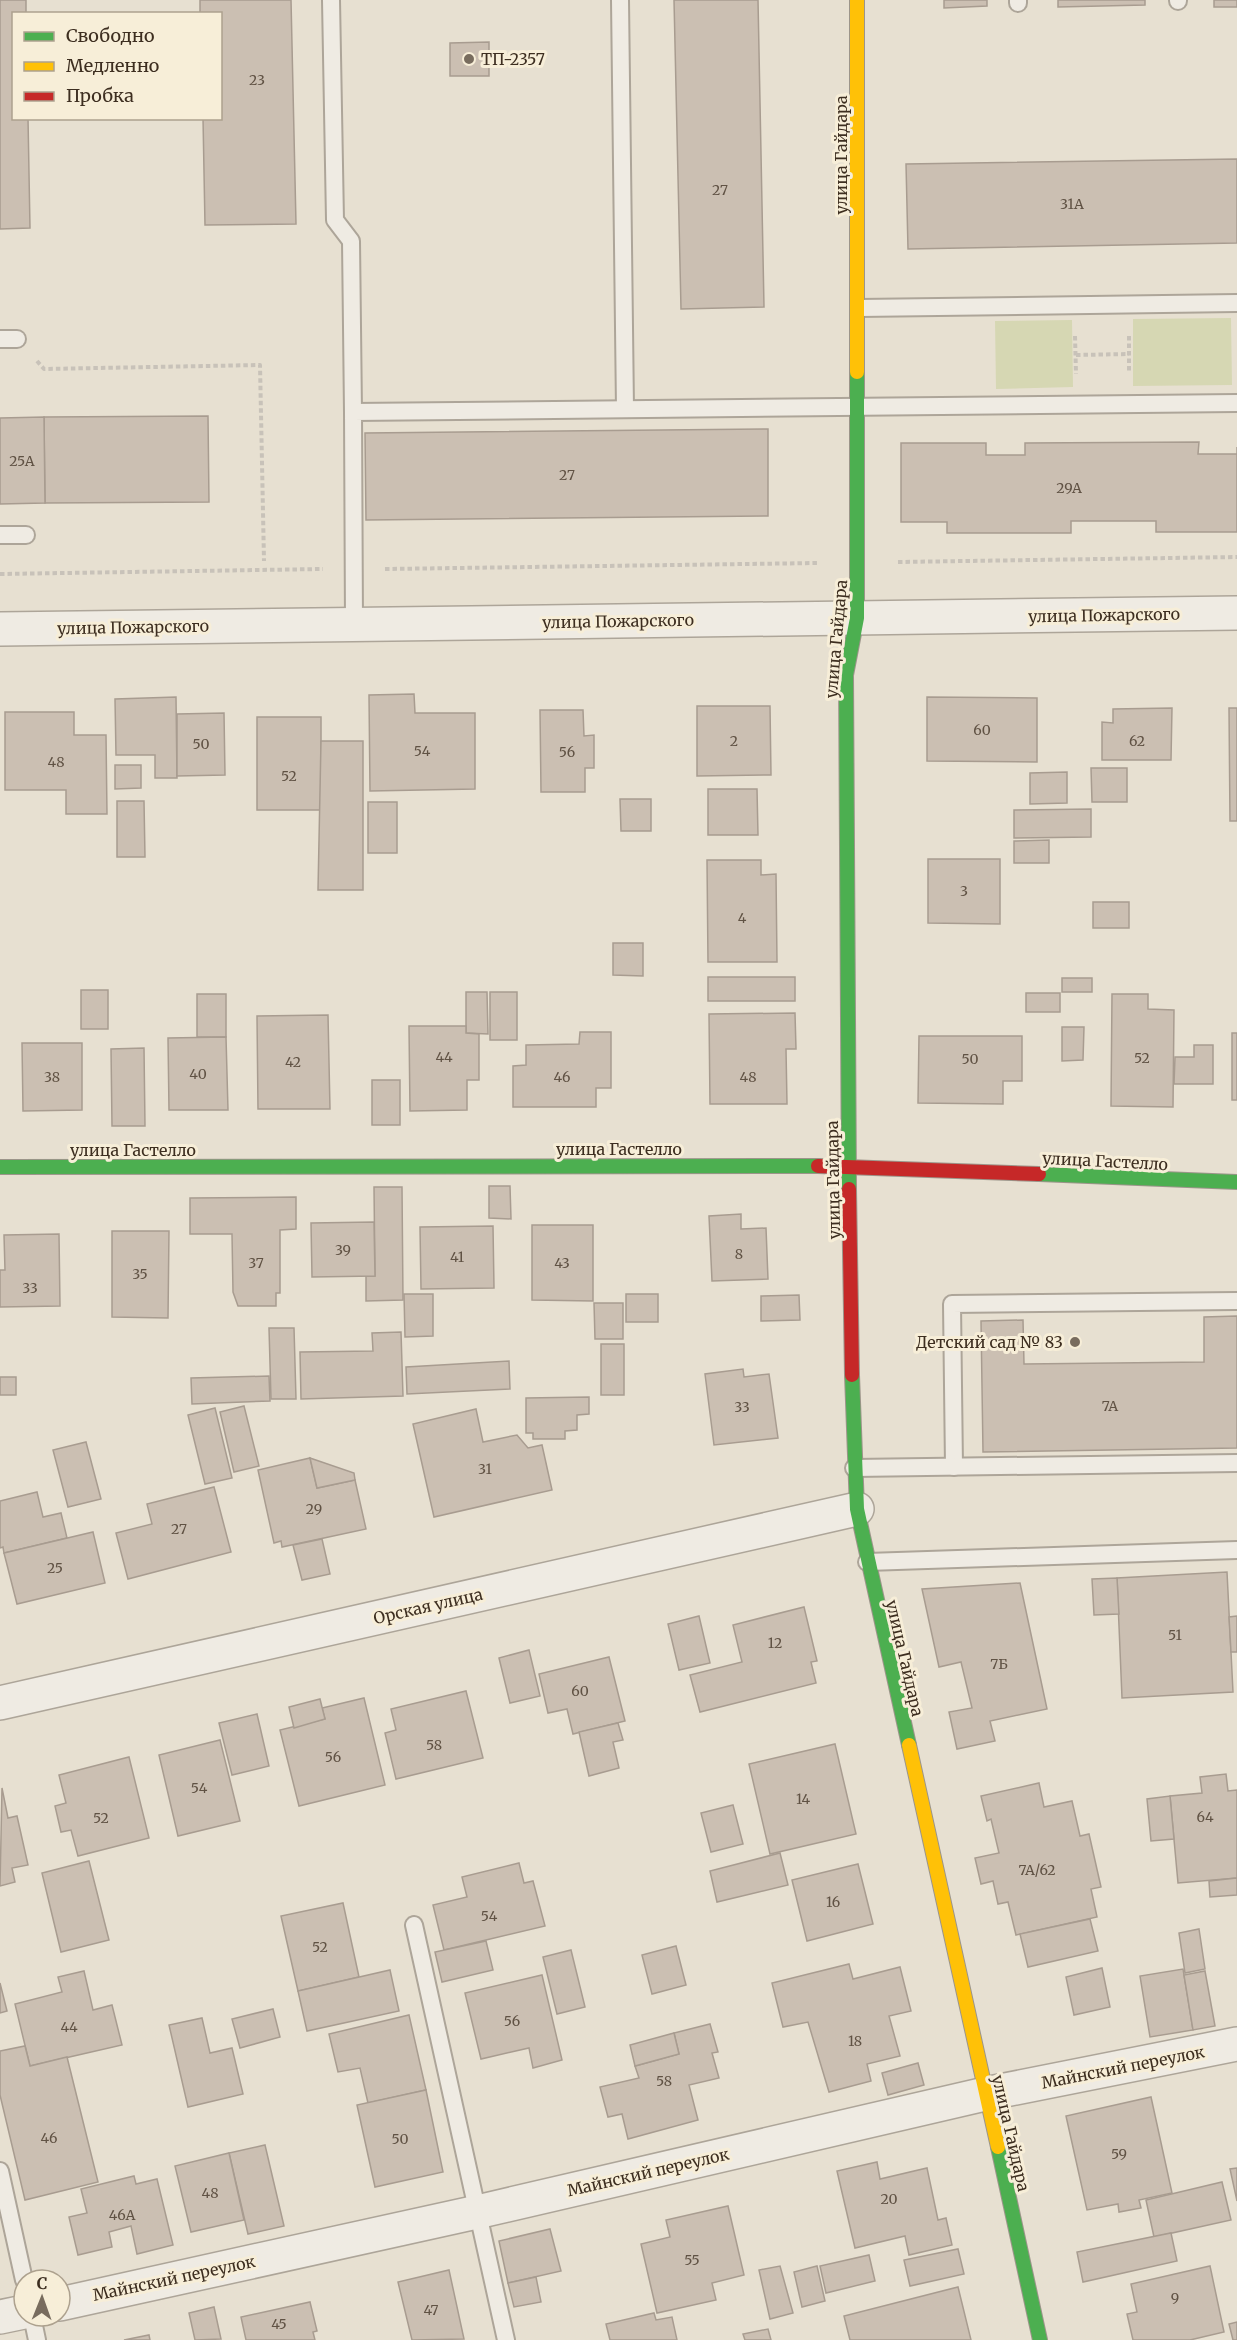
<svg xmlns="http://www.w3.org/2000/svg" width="1237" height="2340" font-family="Merriweather,serif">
<rect width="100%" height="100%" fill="#e7e0d1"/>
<!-- green -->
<g fill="#d6d7b3">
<path d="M1231 318 1232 385 1133 386V319Z"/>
<path d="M1072 320 1073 387 996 389 995 321Z"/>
</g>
<!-- building -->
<g fill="#cbbfb2" stroke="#a89c90" stroke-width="1.5">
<path d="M0 0H26V14H14V118H28L30 228 0 229Z"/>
<path d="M200 0H291L296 224 205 225 203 118H220V14H200Z"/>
<path d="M674 0H758L764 307 681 309Z"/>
<path d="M944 0H987V6L944 8Z"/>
<path d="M1058 0H1145V5L1058 7Z"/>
<rect x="1214" y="0" width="23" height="7"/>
<path d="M489 42V76H450V43Z"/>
<path d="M1237 159V243L908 249 906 164Z"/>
<path d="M208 416 209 502 45 503 44 417Z"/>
<path d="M44 417 45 503 0 504V418Z"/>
<path d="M768 429V516L366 520 365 433Z"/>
<path d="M1199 442 1198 454H1237V447V532H1156V521H1071V533H947V522H901V443H986V455H1025V443Z"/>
<path d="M414 694 415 713H475V789L370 791 369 695Z"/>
<path d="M176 697 177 778H155V755H116L115 699Z"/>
<path d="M927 697 1037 698V762L927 761Z"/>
<path d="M697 706H770L771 775 697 776Z"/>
<path d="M1172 708 1171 760H1102V722L1113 723V709Z"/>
<path d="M1229 708H1237V821H1230Z"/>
<path d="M540 710H583L584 736 594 735V768H585V792H541Z"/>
<path d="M5 712H74V735H106L107 814H66V790H5Z"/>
<path d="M224 713 225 775 177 776V714Z"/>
<rect x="257" y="717" width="64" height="93"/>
<path d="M321 741H363V890H318Z"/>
<path d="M115 765H141V788L115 789Z"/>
<path d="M1091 768H1127V802H1092Z"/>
<path d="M1067 772V803L1030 804V773Z"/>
<path d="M708 789H757L758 835H708Z"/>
<path d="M620 799H651V831H621Z"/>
<path d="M117 801H144L145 857H117Z"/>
<rect x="368" y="802" width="29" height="51"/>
<path d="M1091 809V837L1014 838V810Z"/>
<path d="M1049 840V863H1014V841Z"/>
<path d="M928 859H1000V924L928 923Z"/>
<path d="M707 860H761V875L776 874 777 962H708Z"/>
<rect x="1093" y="902" width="36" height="26"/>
<path d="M613 943H643V976L613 975Z"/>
<rect x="708" y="977" width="87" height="24"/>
<rect x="1062" y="978" width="30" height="14"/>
<rect x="81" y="990" width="27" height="39"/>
<path d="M466 992H487L488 1034 466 1033Z"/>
<rect x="490" y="992" width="27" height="48"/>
<rect x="1026" y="993" width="34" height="19"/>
<rect x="197" y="994" width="29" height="43"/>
<path d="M1112 994H1148V1009L1174 1010 1173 1107 1111 1106Z"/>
<path d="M795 1013 796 1049H786L787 1104H710L709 1014Z"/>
<path d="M328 1015 330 1109H258L257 1016Z"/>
<path d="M409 1026H466V1033L479 1034V1080H467V1110L410 1111Z"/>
<path d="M1062 1027H1084L1083 1060 1062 1061Z"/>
<path d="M580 1032H611V1088H596V1107H513V1066L526 1065V1045L579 1044Z"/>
<rect x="1232" y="1033" width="5" height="67"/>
<path d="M919 1036H1022V1081H1003V1104L918 1103Z"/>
<path d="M226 1037 228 1110H169L168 1038Z"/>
<path d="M22 1043H82V1110L23 1111Z"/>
<path d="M1194 1045H1213V1084H1174L1175 1057H1194Z"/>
<path d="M144 1048 145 1126H112L111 1049Z"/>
<rect x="372" y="1080" width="28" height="45"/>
<path d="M489 1186H510L511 1219 489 1218Z"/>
<path d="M374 1187H402L403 1300 366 1301V1276H375Z"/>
<path d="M296 1197V1229L280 1230V1293H276V1306H238L233 1292 232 1234H190V1198Z"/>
<path d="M741 1214V1229L766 1228 768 1279 712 1281 709 1216Z"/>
<path d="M374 1222 375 1276 312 1277 311 1223Z"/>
<path d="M532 1225H593V1301L532 1300Z"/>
<path d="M493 1226 494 1288 421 1289 420 1227Z"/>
<path d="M112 1231H169L168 1318 112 1317Z"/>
<path d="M59 1234 60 1306 0 1307V1270H5L4 1235Z"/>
<path d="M404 1294H433V1336L405 1337Z"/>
<rect x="626" y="1294" width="32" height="28"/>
<path d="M799 1295 800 1320 761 1321V1296Z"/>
<path d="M594 1303H623V1339H595Z"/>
<path d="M1237 1316V1448L983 1452 981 1321 1023 1320 1024 1364 1204 1362V1317Z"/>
<path d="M269 1328H294L296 1399H271Z"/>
<path d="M401 1332 403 1396 301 1399 300 1352 373 1351 372 1333Z"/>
<rect x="601" y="1344" width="23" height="51"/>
<path d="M509 1361 510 1389 407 1394 406 1367Z"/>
<path d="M743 1369 744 1377 769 1374 778 1438 714 1445 705 1374Z"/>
<path d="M269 1376 270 1401 192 1404 191 1378Z"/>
<rect x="0" y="1377" width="16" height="18"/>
<path d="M589 1397V1414L577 1415V1430L565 1431V1439H533V1433H526V1398Z"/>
<path d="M244 1406 259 1466 234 1472 220 1412Z"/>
<path d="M215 1408 232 1478 205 1484 188 1415Z"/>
<path d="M476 1409 483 1442 517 1435 528 1448 542 1445 552 1490 434 1517 413 1424Z"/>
<path d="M86 1442 101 1499 68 1507 53 1450Z"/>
<path d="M310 1458 317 1488 355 1480 366 1529 282 1547 281 1541 274 1543 258 1470Z"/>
<path d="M310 1458 354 1473 355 1480 317 1488Z"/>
<path d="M214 1487 231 1552 128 1579 116 1533 152 1524 147 1504Z"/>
<path d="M37 1492 43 1517 61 1513 67 1538 4 1553 3 1547 0 1548V1501Z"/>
<path d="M93 1532 105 1583 17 1604 4 1553Z"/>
<path d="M322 1539 330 1574 302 1580 293 1545Z"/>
<path d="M1227 1572 1233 1692 1122 1698 1117 1578Z"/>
<path d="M1117 1578 1119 1614 1094 1615 1092 1579Z"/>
<path d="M1020 1583 1047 1709 990 1721 995 1741 957 1749 949 1712 972 1708 961 1662 939 1667 922 1589Z"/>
<path d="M804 1607 817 1661 811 1662 816 1683 700 1712 690 1675 742 1662 733 1625Z"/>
<path d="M699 1616 710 1663 679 1670 668 1624Z"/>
<path d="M1237 1616V1652H1231L1229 1617Z"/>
<path d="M529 1650 540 1696 510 1703 499 1658Z"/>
<path d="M609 1657 625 1721 573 1734 567 1709 548 1713 539 1674Z"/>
<path d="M466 1691 483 1758 396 1779 385 1733 396 1730 391 1709Z"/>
<path d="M364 1698 385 1785 299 1806 280 1730 325 1719 322 1708Z"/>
<path d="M320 1699 325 1719 294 1728 289 1707Z"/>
<path d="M257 1714 269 1766 232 1775 219 1723Z"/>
<path d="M618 1723 623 1740 613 1742 619 1768 589 1776 579 1732Z"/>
<path d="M220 1740 240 1821 178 1836 159 1755Z"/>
<path d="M835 1744 856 1834 770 1854 749 1764Z"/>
<path d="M129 1757 149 1838 78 1856 71 1830 61 1832 55 1806 66 1803 59 1775Z"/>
<path d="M1226 1774 1228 1791 1237 1790V1878L1178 1883 1170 1796 1202 1793 1200 1777Z"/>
<path d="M1039 1783 1044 1807 1072 1801 1080 1836 1089 1834 1101 1887 1091 1889 1097 1917 1016 1935 1008 1902 998 1904 993 1881 981 1884 975 1858 999 1853 991 1819 987 1821 981 1796Z"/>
<path d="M2 1788 8 1818 17 1816 28 1865 12 1868 15 1882 0 1886Z"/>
<path d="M1170 1796 1174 1839 1151 1841 1147 1799Z"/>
<path d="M733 1805 743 1844 711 1852 701 1813Z"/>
<path d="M780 1853 788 1885 717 1902 710 1871Z"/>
<path d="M89 1861 109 1940 61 1952 42 1873Z"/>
<path d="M519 1863 524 1883 533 1881 545 1926 444 1950 433 1905 467 1897 462 1877Z"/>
<path d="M858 1864 873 1924 807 1941 792 1880Z"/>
<path d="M1237 1878V1895L1210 1897 1209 1881Z"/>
<path d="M343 1903 359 1977 298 1991 281 1916Z"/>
<path d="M1090 1919 1098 1951 1028 1967 1020 1934Z"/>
<path d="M1199 1929 1205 1969 1185 1973 1179 1933Z"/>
<path d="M486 1941 493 1970 442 1982 435 1952Z"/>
<path d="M676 1946 686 1985 652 1994 642 1955Z"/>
<path d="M571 1950 585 2007 557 2014 543 1957Z"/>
<path d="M849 1964 853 1979 900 1967 911 2011 889 2016 900 2056 867 2064 871 2081 829 2092 808 2022 783 2027 772 1983Z"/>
<path d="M1102 1968 1110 2007 1074 2015 1066 1977Z"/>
<path d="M1183 1969 1193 2030 1150 2037 1140 1976Z"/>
<path d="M390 1970 399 2011 307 2031 298 1991Z"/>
<path d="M84 1971 93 2010 112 2005 122 2045 30 2066 15 2004 62 1992 58 1977Z"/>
<path d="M1205 1971 1215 2026 1193 2030 1184 1975Z"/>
<path d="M542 1975 562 2060 533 2068 529 2048 481 2059 465 1993Z"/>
<path d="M0 1983 7 2011 0 2013Z"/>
<path d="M273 2009 280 2037 240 2048 232 2019Z"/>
<path d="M409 2015 426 2090 368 2103 360 2068 338 2072 329 2034Z"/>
<path d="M202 2018 210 2053 232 2048 243 2094 188 2107 169 2025Z"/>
<path d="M710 2024 718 2052 712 2053 719 2078 689 2085 698 2120 628 2139 622 2114 608 2117 600 2087 639 2078 635 2066 679 2054 674 2033Z"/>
<path d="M674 2033 679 2054 635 2066 630 2045Z"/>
<path d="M25 2046 30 2066 67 2057 98 2182 25 2200 0 2095V2051Z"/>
<path d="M918 2063 924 2085 888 2095 882 2073Z"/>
<path d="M426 2090 443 2172 375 2187 357 2105Z"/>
<path d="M1151 2097 1172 2193 1139 2200 1141 2208 1119 2212 1118 2204 1087 2210 1066 2116Z"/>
<path d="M265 2145 284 2226 248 2234 229 2153Z"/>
<path d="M229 2153 244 2220 191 2232 175 2166Z"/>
<path d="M877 2162 880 2179 927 2168 938 2220 946 2218 952 2245 909 2255 905 2236 855 2248 837 2171Z"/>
<path d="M1237 2168V2201L1230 2169Z"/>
<path d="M134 2176 136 2184 157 2179 173 2245 137 2254 131 2226 109 2232 112 2247 78 2255 69 2217 87 2213 81 2189Z"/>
<path d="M1222 2182 1231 2220 1154 2237 1146 2200Z"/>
<path d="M728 2206 744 2275 712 2283 716 2300 657 2313 641 2244 670 2237 666 2220Z"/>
<path d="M550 2229 561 2271 508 2283 499 2241Z"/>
<path d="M1171 2233 1177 2261 1083 2282 1077 2252Z"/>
<path d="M958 2249 964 2274 910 2286 904 2260Z"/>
<path d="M869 2255 875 2281 826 2293 820 2266Z"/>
<path d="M780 2266 793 2313 770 2319 759 2270Z"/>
<path d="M817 2266 825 2301 802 2307 794 2272Z"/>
<path d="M1210 2266 1224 2332 1190 2340H1133L1127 2314 1137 2312 1131 2284Z"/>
<path d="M449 2270 464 2339 412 2340 398 2282Z"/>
<path d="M536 2277 541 2302 514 2307 508 2283Z"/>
<path d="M958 2287 971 2340H850L844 2316Z"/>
<path d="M310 2302 317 2331 313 2332 315 2340H246L241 2317Z"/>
<path d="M214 2307 221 2339 195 2340 189 2313Z"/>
<path d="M654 2313 656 2320 672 2317 677 2340H610L606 2324Z"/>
<path d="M1237 2322V2340H1233L1229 2324Z"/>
<path d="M768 2329 771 2340H745L743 2334Z"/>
<path d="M149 2335 150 2340H124Z"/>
</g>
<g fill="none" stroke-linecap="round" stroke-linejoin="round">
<defs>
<g id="lane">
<path d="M331 0 335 220 351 241 353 412"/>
<path d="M620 0 625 409"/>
<path d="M1018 0V3"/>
<path d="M1178 0V1"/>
<path d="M859 308 1237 303"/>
<path d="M0 339H17"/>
<path d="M0 535H26"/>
<path d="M354 624 353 412 1237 403"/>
<path d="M954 1467 952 1304 1237 1301"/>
<path d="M854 1468 1237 1463"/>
<path d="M867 1562 1237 1550"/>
<path d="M414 1925 506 2340"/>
<path d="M0 2171 24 2280"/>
<path d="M32 2316 37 2340"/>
</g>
<g id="street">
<path d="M0 629 1237 613"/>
<path d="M0 1703 857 1509"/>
<path d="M60 2304 477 2212 985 2094 1237 2044"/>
<path d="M0 2317 24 2312"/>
</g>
<g id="fast">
<path d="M0 1167 818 1166"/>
<path d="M1039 1174 1237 1182"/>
<path d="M849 1189 846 675 857 618V372"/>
<path d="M852 1375 857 1509 909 1745"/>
<path d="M998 2147 1040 2340"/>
</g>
<g id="slow">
<path d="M857 0V372"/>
<path d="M909 1745 998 2147"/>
</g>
<g id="jam">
<path d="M818 1166 1039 1174"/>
<path d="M849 1189 852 1375"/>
</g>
</defs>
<!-- lane casing -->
<use href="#lane" stroke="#ada599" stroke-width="20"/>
<!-- street casing -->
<use href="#street" stroke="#ada599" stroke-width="36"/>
<!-- fast casing -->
<use href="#fast" stroke="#9c958a" stroke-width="16"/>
<!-- slow casing -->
<use href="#slow" stroke="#9c958a" stroke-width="16"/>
<!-- jam casing -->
<use href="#jam" stroke="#9c958a" stroke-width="16"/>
<!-- path -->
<g stroke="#c8c2b9" stroke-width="4" stroke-dasharray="4.5 3" stroke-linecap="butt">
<path d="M1075 336 1076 374"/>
<path d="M1129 336V373"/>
<path d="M1076 355 1129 354"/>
<path d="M37 361 44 369 260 365 264 561"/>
<path d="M898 562 1237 557"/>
<path d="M385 569 818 563"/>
<path d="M0 574 323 569"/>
</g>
<!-- lane -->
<use href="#lane" stroke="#efebe3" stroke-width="16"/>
<!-- street -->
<use href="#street" stroke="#efebe3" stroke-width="33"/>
<!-- fast -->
<use href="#fast" stroke="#4caf50" stroke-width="14"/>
<!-- slow -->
<use href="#slow" stroke="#ffc107" stroke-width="14"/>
<!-- jam -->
<use href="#jam" stroke="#c62828" stroke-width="14"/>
</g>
<!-- markers -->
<g fill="#786c5e" stroke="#f7eed8" stroke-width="2">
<circle cx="469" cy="59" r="6"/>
<circle cx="1075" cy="1342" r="6"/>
</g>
<g text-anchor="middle" stroke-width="6" stroke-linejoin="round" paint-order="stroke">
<!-- number labels -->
<g font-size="14" fill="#605244">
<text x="257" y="85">23</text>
<text x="720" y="195">27</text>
<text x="1072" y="209">31А</text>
<text x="22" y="466">25А</text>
<text x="567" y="480">27</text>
<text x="1069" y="493">29А</text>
<text x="982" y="735">60</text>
<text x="734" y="746">2</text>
<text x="1137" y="746">62</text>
<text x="201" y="749">50</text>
<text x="422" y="756">54</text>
<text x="567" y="757">56</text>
<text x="56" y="767">48</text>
<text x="289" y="781">52</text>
<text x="964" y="896">3</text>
<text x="742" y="923">4</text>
<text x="444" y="1062">44</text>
<text x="1142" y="1063">52</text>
<text x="970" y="1064">50</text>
<text x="293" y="1067">42</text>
<text x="198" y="1079">40</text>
<text x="52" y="1082">38</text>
<text x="562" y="1082">46</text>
<text x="748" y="1082">48</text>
<text x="343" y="1255">39</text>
<text x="739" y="1259">8</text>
<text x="457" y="1262">41</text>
<text x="256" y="1268">37</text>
<text x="562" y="1268">43</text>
<text x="140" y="1279">35</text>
<text x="30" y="1293">33</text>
<text x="1110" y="1411">7А</text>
<text x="742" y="1412">33</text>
<text x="485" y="1474">31</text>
<text x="314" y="1514">29</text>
<text x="179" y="1534">27</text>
<text x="55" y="1573">25</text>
<text x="1175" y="1640">51</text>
<text x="775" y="1648">12</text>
<text x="999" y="1669">7Б</text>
<text x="580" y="1696">60</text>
<text x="434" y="1750">58</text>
<text x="333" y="1762">56</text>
<text x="199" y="1793">54</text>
<text x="803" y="1804">14</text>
<text x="1205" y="1822">64</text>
<text x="101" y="1823">52</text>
<text x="1037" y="1875">7А/62</text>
<text x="833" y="1907">16</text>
<text x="489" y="1921">54</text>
<text x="320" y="1952">52</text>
<text x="512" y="2026">56</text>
<text x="69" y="2032">44</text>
<text x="855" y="2046">18</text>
<text x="664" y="2086">58</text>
<text x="49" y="2143">46</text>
<text x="400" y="2144">50</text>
<text x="1119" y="2159">59</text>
<text x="210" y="2198">48</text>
<text x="889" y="2204">20</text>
<text x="122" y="2220">46А</text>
<text x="692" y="2265">55</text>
<text x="1175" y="2303">9</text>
<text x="431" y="2315">47</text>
<text x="279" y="2329">45</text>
</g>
<!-- poi labels -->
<g font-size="16" fill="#3d2e20" stroke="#f7eed8" text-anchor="start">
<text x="481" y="65">ТП-2357</text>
<text x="1063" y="1348" text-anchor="end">Детский сад № 83</text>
</g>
<!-- street labels -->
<g font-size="16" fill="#3d2e20" stroke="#f7eed8">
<text transform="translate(841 155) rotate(-90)" y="6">улица Гайдара</text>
<text transform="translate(1104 615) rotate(-1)" y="6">улица Пожарского</text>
<text transform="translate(618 621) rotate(-1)" y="6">улица Пожарского</text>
<text transform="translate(133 627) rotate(-1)" y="6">улица Пожарского</text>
<text transform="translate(836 639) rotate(-85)" y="6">улица Гайдара</text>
<text x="619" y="1155">улица Гастелло</text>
<text x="133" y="1156">улица Гастелло</text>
<text transform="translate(1105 1161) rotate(3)" y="6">улица Гастелло</text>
<text transform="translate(833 1180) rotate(-91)" y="6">улица Гайдара</text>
<text transform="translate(428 1606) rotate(-13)" y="6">Орская улица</text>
<text transform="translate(905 1658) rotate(77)" y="6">улица Гайдара</text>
<text transform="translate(1123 2067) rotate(-11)" y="6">Майнский переулок</text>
<text transform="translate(1011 2133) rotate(77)" y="6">улица Гайдара</text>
<text transform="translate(648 2172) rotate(-13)" y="6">Майнский переулок</text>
<text transform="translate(174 2278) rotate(-12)" y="6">Майнский переулок</text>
</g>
</g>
<!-- legend -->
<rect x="12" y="12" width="210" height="108" fill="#f7eed8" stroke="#ada18e" stroke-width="1.5"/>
<rect x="24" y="32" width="30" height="9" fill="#4caf50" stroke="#ada18e" stroke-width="1.5"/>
<text x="66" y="42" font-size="18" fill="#3d2e20">Свободно</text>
<rect x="24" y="62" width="30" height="9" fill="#ffc107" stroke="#ada18e" stroke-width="1.5"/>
<text x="66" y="72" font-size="18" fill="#3d2e20">Медленно</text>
<rect x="24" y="92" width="30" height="9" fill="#c62828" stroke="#ada18e" stroke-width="1.5"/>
<text x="66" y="102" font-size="18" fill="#3d2e20">Пробка</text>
<!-- north arrow -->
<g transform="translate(42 2298) rotate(1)"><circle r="28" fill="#f7eed8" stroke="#ada18e" stroke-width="1.5"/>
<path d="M0-4.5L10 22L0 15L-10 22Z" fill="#786c5e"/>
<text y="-9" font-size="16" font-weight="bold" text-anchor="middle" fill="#3d2e20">С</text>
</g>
</svg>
